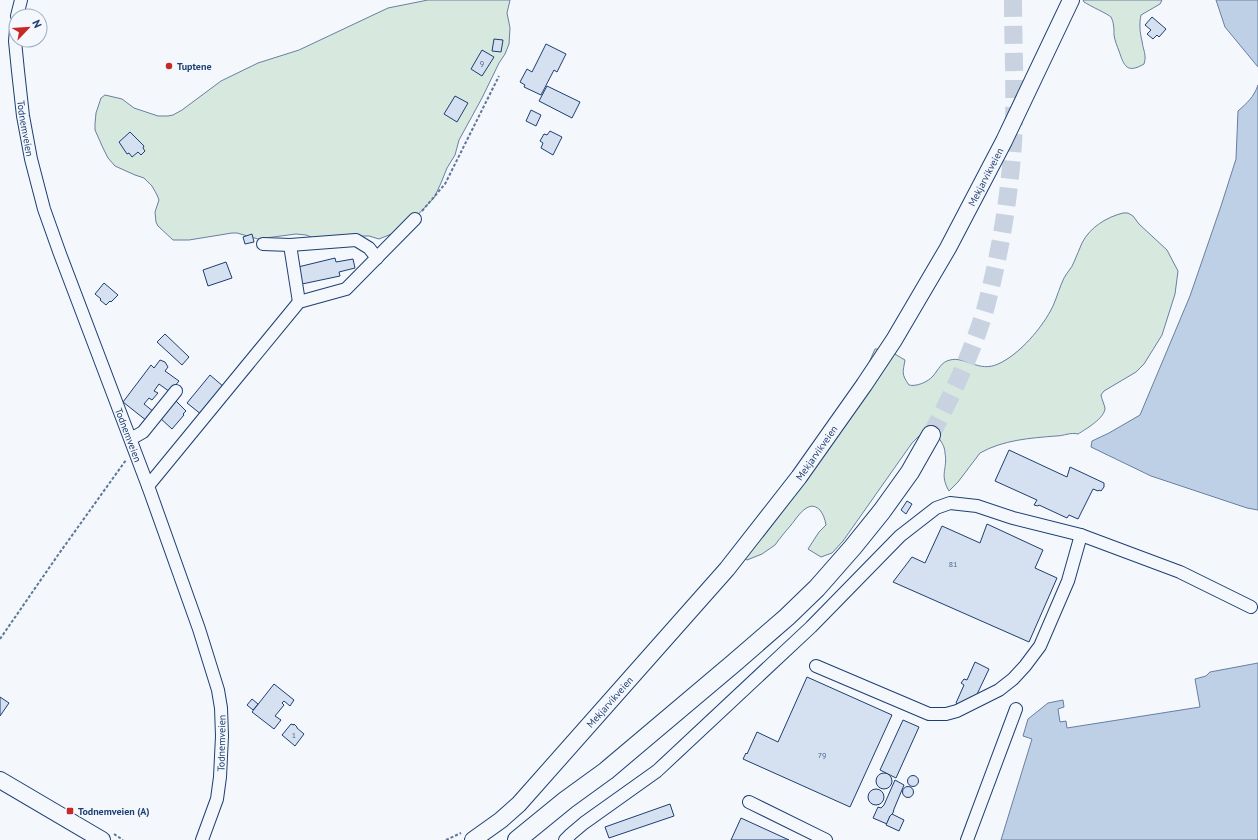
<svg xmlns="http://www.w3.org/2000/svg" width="1258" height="840" font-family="'PT Sans',sans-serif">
<rect width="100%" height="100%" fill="#f4f7fb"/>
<!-- green -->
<g fill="#d7e8df" stroke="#687fa3">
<path d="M428 0H510L507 13 510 28 509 44 505 54 499 63 482 98 459 140 455 155 447 168 441 183 434 198 404 229 379 239 369 236H364L316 239 306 235 296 234 258 239 237 233H232L189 240H173L158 226 156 222 155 212 159 200 157 195 152 186 144 178 135 175 115 166 108 158 103 148 95 130V124L96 113 101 98 105 95 122 99 134 108 158 116H168L173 115 182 110 221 81 258 63 299 50 388 8Z"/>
<path d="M1083 0H1162L1160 4 1141 15C1139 24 1140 33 1142 41 1143 50 1147 55 1144 64 1127 74 1124 66 1119 51 1117 46 1115 41 1114 35 1114 29 1114 23 1111 17 1108 14 1090 6 1084 2Z"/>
<path d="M1123 213H1128L1133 216 1139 224 1167 250 1178 271 1175 294 1162 335 1144 364 1136 372 1104 391 1101 395C1102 400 1104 404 1105 408 1105 418 1086 429 1078 434 1070 432 1064 436 1056 436 1030 438 1003 440 980 453L958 482 949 491C939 474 948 469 945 453 945 446 940 440 937 435L929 432 919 436 912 443 843 541 832 553 821 557 808 549 819 532 826 525C825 519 823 514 820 510 808 498 797 518 791 525 785 532 780 538 775 545L762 554 747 560 742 557 752 531 868 365 875 349C891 349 892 353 905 360 903 372 901 374 909 385 916 387 928 382 933 376 939 369 941 362 950 360 965 356 979 373 998 364 1019 355 1043 327 1053 306 1057 297 1060 286 1064 278 1067 272 1072 268 1074 262 1077 256 1079 249 1082 243 1090 227 1107 217 1123 213Z"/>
</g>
<!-- water -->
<g fill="#bed0e5" stroke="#687fa3">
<path d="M1216 0H1258V67L1225 27Z"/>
<path d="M1258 85V510L1247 508 1151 476 1091 447 1092 441 1109 433 1140 415 1190 296 1221 206 1236 159 1238 111C1247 103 1254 97 1258 85Z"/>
<path d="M1258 663V840H1001L1032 739 1023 736 1028 719 1048 703 1063 700 1064 707 1058 709 1060 722 1066 721 1067 728 1200 707 1195 679 1206 676 1210 672Z"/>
</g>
<!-- building -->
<g fill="#d5e0f0" stroke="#1d3f73">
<path d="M1152 17 1166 29 1159 37 1157 35 1153 39 1147 34 1151 30 1145 25Z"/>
<path d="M494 39 503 40 501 52 492 51Z"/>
<path d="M546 44 566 54 557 72 554 70 541 95 524 87 525 85 520 82 527 69 532 72Z"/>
<path d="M482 50 494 57 482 76 471 69Z"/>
<path d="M547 86 580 102 572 118 539 101Z"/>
<path d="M455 96 468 103 457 122 444 114Z"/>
<path d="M531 110 541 115 536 126 526 121Z"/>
<path d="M550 131 562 137 553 155 541 148 543 143 540 141 544 134 547 135Z"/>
<path d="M130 132 144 146 143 148 145 151 141 155 138 152 132 157 129 153 127 154 119 142Z"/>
<path d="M252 234 254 242 245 244 243 237Z"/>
<path d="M335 258 336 262 353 259 355 268 339 272 340 276 302 284 298 267Z"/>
<path d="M226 262 232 278 208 286 203 270Z"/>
<path d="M104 283 118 295 111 302 110 301 106 305 100 300 101 299 95 294Z"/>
<path d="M165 334 189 357 182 365 157 342Z"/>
<path d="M160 360 165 362 168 367 165 371 179 381 170 392 159 384 154 391 158 393 152 400 149 398 144 404 154 412 147 421 123 402 151 365 154 368Z"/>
<path d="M210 375 224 387 202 415 187 403Z"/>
<path d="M174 399 186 411 183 414 184 415 172 429 160 418Z"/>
<path d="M1009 450 1067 477 1070 467 1104 483V487L1101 491 1099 490 1098 491 1093 489 1078 519 1069 515 1067 518 1039 505 1038 506 1034 505 1037 500 995 481Z"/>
<path d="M907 501 912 504 906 514 901 510Z"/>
<path d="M987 524 1043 550 1035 568 1057 578 1029 642 893 582 912 557 925 563 942 526 980 543Z"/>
<path d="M975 662 989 669 970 709 956 703 964 685 961 683 964 679 967 680Z"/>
<path d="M807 677 892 715 850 807 743 759 746 753 747 754 757 732 778 742Z"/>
<path d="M274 684 294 700 290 706 284 701 282 703 284 705 275 716 281 720 274 729 252 712Z"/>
<path d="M0 697 9 703 0 716Z"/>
<path d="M252 699 258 704 253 710 247 705Z"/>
<path d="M903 720 919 727 896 778 880 770Z"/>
<path d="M291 724 294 725V724L297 727V728L304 734 295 746 282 735Z"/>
<circle cx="884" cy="781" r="8"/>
<circle cx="913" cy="781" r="5.5"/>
<path d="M895 780 904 785 894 809 893 813 890 816 887 824 873 818 878 807 881 808 884 805Z"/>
<circle cx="908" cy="792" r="5.5"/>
<circle cx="876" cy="797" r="8"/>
<path d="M670 804 674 816 609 838 605 827Z"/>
<path d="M892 814 904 820 899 831 886 825 890 816Z"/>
<path d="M741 818 789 840H731Z"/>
</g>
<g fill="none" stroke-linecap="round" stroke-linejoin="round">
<!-- highway-tunnel -->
<path stroke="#c9d2e0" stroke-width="18" stroke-dasharray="18 9" stroke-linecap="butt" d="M931 435C952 395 972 353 985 310 1000 255 1009 199 1013 143 1016 95 1013 47 1013 0"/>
<defs>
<g id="minor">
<path d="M17 16 21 0"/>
<path id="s1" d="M16 29 15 41 18 71 23 116 31 159 44 209 60 254 148 486 199 629 218 690 221 708 222 736 220 777 217 799 202 840"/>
<path d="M263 244 290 245 356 240 369 248 377 258"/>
<path d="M290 245 299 302"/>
<path d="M130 437 136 436 143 432 176 391"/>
<path d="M148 486 299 302 346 289 415 219"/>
<path d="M816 666 929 714H946L957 711 999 690 1013 679 1025 666 1040 646 1068 581 1081 535"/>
<path d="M749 802 826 840"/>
<path d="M565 840 571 834 584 823 657 771 811 627 900 536 936 508 950 503 977 506 1013 518 1081 535 1180 572 1251 607"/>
<path d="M967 840 1016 709"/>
</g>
<g id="major">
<path d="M0 780 102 840"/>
<path id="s2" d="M473 840 501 820 519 804 727 569 799 477 864 385 894 340 948 248 1004 141 1071 0"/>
</g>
<path id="highway" d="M517 840 566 800 606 771 734 663 787 617 817 588 853 547 882 511 910 472 931 435"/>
</defs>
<!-- minor casing -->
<use href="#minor" stroke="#1d3f73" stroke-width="14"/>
<!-- major casing -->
<use href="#major" stroke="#1d3f73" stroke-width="18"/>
<!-- highway casing -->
<use href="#highway" stroke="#1d3f73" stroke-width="20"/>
<!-- path -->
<g stroke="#5e769c" stroke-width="2" stroke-dasharray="3 2" stroke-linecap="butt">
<path d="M422 211 445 184 499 76"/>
<path d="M0 639 58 555 126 460"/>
<path d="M114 834 123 840"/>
<path d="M446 840 461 833"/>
</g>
<!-- minor -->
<use href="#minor" stroke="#f4f7fb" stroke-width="12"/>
<!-- major -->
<use href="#major" stroke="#f4f7fb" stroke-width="16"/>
<!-- highway -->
<use href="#highway" stroke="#f4f7fb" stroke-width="18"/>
</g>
<!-- markers -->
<g fill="#c62828" stroke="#f4f7fb" stroke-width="1.5">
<circle cx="169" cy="66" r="4"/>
<rect x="66" y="807" width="8" height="8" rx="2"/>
</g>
<g text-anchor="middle" stroke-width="3" stroke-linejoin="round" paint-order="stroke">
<!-- number labels -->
<g font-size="8" fill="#4b6792">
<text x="482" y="66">9</text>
<text x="953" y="567">81</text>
<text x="294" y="738">1</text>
<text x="822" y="758">79</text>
</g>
<!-- poi labels -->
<g font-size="10" font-weight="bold" fill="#1d3f73" stroke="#f4f7fb" text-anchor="start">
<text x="177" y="70">Tuptene</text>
<text x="78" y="815">Todnemveien (A)</text>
</g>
<!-- street labels -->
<g font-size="10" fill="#1d3f73" stroke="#f4f7fb">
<text dy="4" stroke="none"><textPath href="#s1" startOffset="100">Todnemveien</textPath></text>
<text dy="4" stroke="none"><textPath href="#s2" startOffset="843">Mekjarvikveien</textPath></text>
<text dy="4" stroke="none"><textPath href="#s1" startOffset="424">Todnemveien</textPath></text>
<text dy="4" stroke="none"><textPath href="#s2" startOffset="519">Mekjarvikveien</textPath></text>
<text dy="4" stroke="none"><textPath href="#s2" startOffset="195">Mekjarvikveien</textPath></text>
<text transform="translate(221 743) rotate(-89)" y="4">Todnemveien</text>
</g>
</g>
<!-- north arrow -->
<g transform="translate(28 28) rotate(65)"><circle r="19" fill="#f4f7fb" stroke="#9eadc5"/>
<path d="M0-3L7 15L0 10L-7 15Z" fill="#c62828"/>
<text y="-6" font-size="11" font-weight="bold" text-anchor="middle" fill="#1d3f73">N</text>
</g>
</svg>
